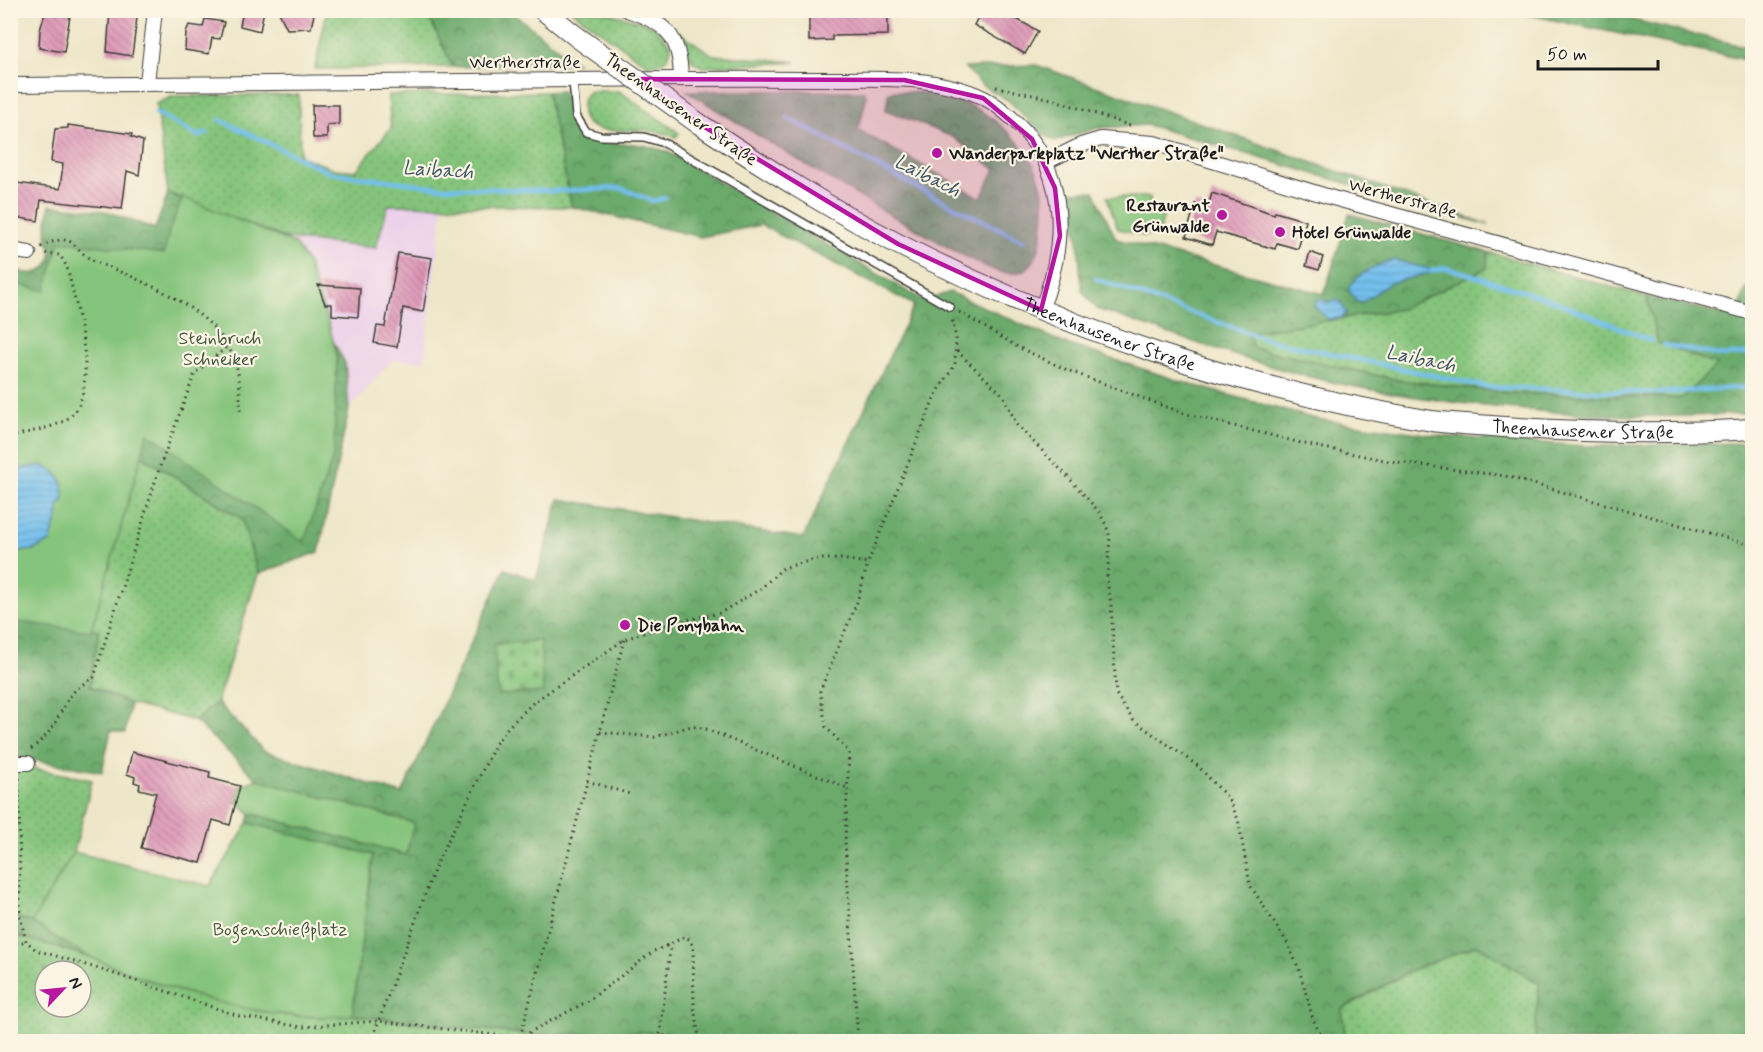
<svg xmlns="http://www.w3.org/2000/svg" width="1763" height="1052" font-family="Mynerve,sans-serif">
<defs>
<pattern id="grass-dots" width="8" height="8" patternUnits="userSpaceOnUse" patternTransform="scale(1.5)"><rect width="8" height="8" fill="#85c47c"/><path d="M2 2h.1M6 6h.1" fill="none" stroke="#72a86b" stroke-width="1.8" stroke-linecap="round"/></pattern>
<pattern id="forest-crowns" width="20" height="18" patternUnits="userSpaceOnUse" patternTransform="scale(1.5)"><rect width="20" height="18" fill="#6caa6c"/><path d="M2 6a3 3 0 1 1 6 0M12 15a3 3 0 1 1 6 0" fill="none" stroke="#588a58"/></pattern>
<pattern id="cemetery-stones" width="16" height="16" patternUnits="userSpaceOnUse" patternTransform="scale(1.5)"><rect width="16" height="16" fill="#85c47c"/><path d="M2 7V4a2 2 0 0 1 4 0v3zM10 15v-3a2 2 0 0 1 4 0v3z" fill="#72a86b"/></pattern>
<pattern id="water-rules" width="6" height="5" patternUnits="userSpaceOnUse" patternTransform="scale(1.5)"><rect width="6" height="5" fill="#73bfed"/><path d="M0 2.5h6" fill="none" stroke="#63a4cb"/></pattern>
<pattern id="building-back-hatch" width="6" height="6" patternUnits="userSpaceOnUse" patternTransform="scale(1.5)"><rect width="6" height="6" fill="#dc92b5"/><path d="M-1 5l2 2M0 0l6 6M5-1l2 2" fill="none" stroke="#b27692"/></pattern>
</defs>
<rect width="100%" height="100%" fill="#fcf5e5"/>
<filter id="ink" filterUnits="userSpaceOnUse"><feTurbulence type="fractalNoise" baseFrequency=".0167" numOctaves="2"/><feDisplacementMap in="SourceGraphic" scale="12" xChannelSelector="R" yChannelSelector="G"/><feConvolveMatrix kernelMatrix="1 2 1 2 8 2 1 2 1" color-interpolation-filters="sRGB"/></filter>
<filter id="wash" filterUnits="userSpaceOnUse"><feTurbulence type="fractalNoise" baseFrequency=".008" numOctaves="4" result="noise"/><feDisplacementMap in="SourceGraphic" scale="24" xChannelSelector="R" yChannelSelector="G"/><feGaussianBlur stdDeviation="1.35" result="paint"/><feColorMatrix in="noise" values="0 0 0 0 0 0 0 0 0 0 0 0 0 0 0 0 0 1.4 0 .05"/><feComposite in="paint" operator="in"/></filter>
<g filter="url(#wash)">
<rect width="100%" height="100%" fill="#eee6c8"/>
<!-- built -->
<path fill="#ecd1ea" d="M388 205 443 206 424 361 392 360 349 409 345 363 318 313 287 239 376 248Z"/>
<!-- grass -->
<g fill="url(#grass-dots)" stroke="#50704c" stroke-width="1.5" fill-rule="evenodd">
<path d="M327 10 426 11 453 67 315 69Z"/>
<path d="M572 11H602L643 22 656 27 671 46C670 60 661 64 649 66Z"/>
<path d="M679 32 713 55 796 62 702 67 692 61Z"/>
<path d="M591 91H619L679 133 676 137C665 133 655 131 643 130 623 129 579 139 582 106 582 99 585 94 591 91Z"/>
<path d="M547 92 572 207 388 205 376 248 287 239 168 193 156 104 173 96 299 95 300 156 334 169 356 171 391 128 388 95Z"/>
<path d="M1488 252 1647 297 1658 343 1718 365 1682 398 1509 393 1398 380 1253 348 1247 333 1401 309 1487 268Z"/>
<path d="M10 363 153 463 242 519 258 574 217 702 195 721 130 704 90 686 11 620Z"/>
<path d="M27 767 92 780 74 852 32 922 11 916 10 774 12 768Z"/>
<path d="M10 934C37 941 64 948 90 957 175 985 260 1026 352 1015L530 1035 651 1032V1041H11ZM45 971H81V1007H45Z"/>
<path d="M1477 945 1539 982 1535 1041H1346L1342 1009 1412 970Z"/>
</g>
<!-- forest -->
<g fill="url(#forest-crowns)" stroke="#446344" stroke-width="1.5">
<path d="M426 11H510L577 63 453 67Z"/>
<path d="M1509 11H1595L1752 48V61Z"/>
<path d="M1036 65 1489 225 1147 125 1098 128 1055 141 1041 133 1009 101 983 86 965 68Z"/>
<path d="M561 91C572 101 569 117 576 129 589 150 621 141 641 145 650 146 659 149 668 152L924 301 950 292 1063 343 1189 384 1316 419 1440 436 1586 446 1752 443V1041H1535L1539 983 1477 945 1412 970 1342 1009 1346 1041 651 1042V1032L530 1035 352 1015 373 855 248 823 250 813 406 855 414 823 257 779 195 721 217 702 264 751 402 794 505 569 536 580 559 499 803 538 914 305 761 225 701 237 572 207 547 92Z"/>
<path d="M687 91H864L867 96 858 130 981 198 995 169 953 137 886 110 888 95 892 91C912 92 932 92 951 98 997 113 1045 156 1044 209 1043 227 1042 266 1019 272 1011 274 1004 273 997 271 969 261 942 243 916 229 838 186 763 138 687 91Z"/>
<path d="M1094 191 1116 239 1324 294 1349 214 1488 252 1487 268 1401 309 1248 333 1253 348 1398 380 1509 393 1682 398 1717 365 1658 343 1647 297 1737 317 1744 293 1752 281V413C1627 422 1491 411 1367 389 1275 373 1186 339 1097 309L1082 291 1078 240 1069 192Z"/>
<path d="M168 193 287 239 318 313 345 363 349 409 319 552 258 574 242 519 153 463 11 363 10 264C23 278 47 277 51 256 53 248 49 245 47 238 44 230 49 214 50 205L105 211 155 229Z"/>
<path d="M10 620 99 630 90 686 130 704 125 733 111 730 102 772 11 756Z"/>
<path d="M10 916 32 922 90 957 11 934Z"/>
</g>
<!-- cemetery -->
<path fill="url(#cemetery-stones)" stroke="#50704c" stroke-width="1.5" d="M540 641 543 692 498 695 494 644Z"/>
<!-- green -->
<g fill="#85c47c" stroke="#50704c" stroke-width="1.5">
<path d="M183 197 295 244 307 262 329 325 337 356 334 453 304 542 148 433 91 631 11 621 10 282 45 291 60 241 164 254 169 231Z"/>
<path d="M1107 197H1150L1151 210 1164 213 1160 231 1144 236 1118 229Z"/>
<path d="M257 779 414 823 406 855 250 813 236 801 240 786Z"/>
<path d="M248 823 373 855 352 1015C270 1025 166 990 91 957 71 948 51 934 32 922L74 852 210 886Z"/>
</g>
<!-- water -->
<g fill="url(#water-rules)" stroke="#486e84" stroke-width="1.5">
<path d="M1394 260 1437 271 1390 283 1361 303 1356 301 1348 289C1354 275 1380 263 1394 260Z"/>
<path d="M1318 299 1329 302 1339 300 1347 313 1340 318 1328 319 1314 306Z"/>
<path d="M41 465C59 471 67 483 63 502L58 505C61 519 52 528 51 542L33 550 11 552V475L23 468Z"/>
</g>
<g fill="none" stroke-linecap="round" stroke-linejoin="round">
<!-- stream -->
<g stroke="#73bfed" stroke-width="4.5">
<path d="M156 113 198 136 207 133"/>
<path d="M787 118 939 199 1024 241"/>
<path d="M220 120 331 173 438 187 556 191 620 188 653 201 665 198"/>
<path d="M1431 271 1445 268 1462 272 1554 301 1652 341"/>
<path d="M1096 279 1268 340 1487 387 1657 393 1752 387"/>
<path d="M1664 345 1723 356 1752 353"/>
</g>
</g>
<g id="blocks">
<!-- building -->
<g fill="url(#building-back-hatch)">
<path d="M46 10H71L64 52 39 48 40 30Z"/>
<path d="M110 10H138L132 56 107 52Z"/>
<path d="M243 10H264L260 31 240 26Z"/>
<path d="M278 10H315L311 28 287 29Z"/>
<path d="M809 10H888V35L832 36V40L809 41Z"/>
<path d="M982 10H1000L1038 31 1025 54 974 25Z"/>
<path d="M205 19 224 22 220 39 212 38 209 54 185 50 186 32 189 25 203 27Z"/>
<path d="M312 105H339V124L327 125V138H313Z"/>
<path d="M68 125 132 134 131 137 143 141 139 175 127 171 122 209 41 200 38 221 13 217 16 198H10V182L60 189 63 164 51 162 55 129 68 128Z"/>
<path d="M1212 193 1274 214 1275 212 1306 221 1298 249 1277 243 1275 249 1216 232 1212 245 1186 237 1195 204 1208 207Z"/>
<path d="M1310 252 1323 257 1319 270 1306 266Z"/>
<path d="M398 253 432 258 423 312 403 308 397 347 374 343 377 326 385 327Z"/>
<path d="M318 285 360 288 358 317 332 315V304H325Z"/>
<path d="M132 752 210 772 209 778 240 786 230 825 213 820 201 863 141 848 156 793 139 789 140 784 134 782 135 777 127 774Z"/>
</g>
</g>
</g>
<g filter="url(#ink)">
<use href="#blocks" fill-opacity="0" stroke="#3c3a36" stroke-width="1.5"/>
<g fill="none" stroke-linecap="round" stroke-linejoin="round">
<defs>
<path id="lane" d="M573 80 576 116 586 132 601 136 644 137 664 143 950 307"/>
<g id="street">
<path d="M627 10C666 23 680 35 681 78"/>
<path d="M147 83 155 10"/>
<path d="M10 85C198 83 386 83 574 80 654 79 733 78 813 79 868 80 931 73 982 97 997 104 1010 116 1021 127 1070 178 1065 249 1041 310"/>
<path d="M1046 162 1081 145 1101 139 1154 143 1333 198 1752 313"/>
<path d="M10 250 29 253"/>
<path d="M10 763H28"/>
</g>
<g id="secondary">
<path d="M543 10 577 37"/>
<path id="s1" d="M698 123C763 166 830 209 900 245 1066 330 1248 391 1432 421 1456 424 1481 425 1505 427 1588 433 1670 434 1752 429"/>
</g>
</defs>
<!-- lane casing -->
<use href="#lane" stroke="#3c3a36" stroke-width="10"/>
<!-- street casing -->
<use href="#street" stroke="#3c3a36" stroke-width="16"/>
<!-- secondary casing -->
<use href="#secondary" stroke="#3c3a36" stroke-width="22"/>
<!-- path -->
<g stroke="#3c3a36" stroke-width="3" stroke-dasharray="1.5 4.5" stroke-linecap="butt">
<path d="M996 87 1052 99 1131 126"/>
<path d="M41 247C77 228 72 252 96 262 144 282 220 309 236 365 241 381 240 398 240 415"/>
<path d="M959 312 1018 347 1067 370 1183 413 1309 445 1389 461 1505 476 1752 545"/>
<path d="M957 351 1003 395 1017 425 1069 478 1099 512 1106 525 1110 537 1107 580 1111 604 1116 694 1133 720 1198 766 1228 798 1238 819 1250 885 1288 944 1299 969 1313 1019 1324 1042"/>
<path d="M10 437C27 432 49 429 64 421 105 398 75 302 67 267L60 255 43 253"/>
<path d="M600 732 655 737 691 726 706 729 847 788"/>
<path d="M31 749C56 730 55 719 71 695 76 688 86 682 94 677L159 469 195 373 227 347"/>
<path d="M19 778 20 916 26 941 36 950 106 971 239 1016 302 1027 378 1021 519 1038 588 1001 654 951 666 946 670 950 659 1042"/>
<path d="M587 781 630 794"/>
<path d="M10 941 19 943 26 941"/>
<path d="M666 946 684 937 689 939 693 946 694 1008 700 1042"/>
<path d="M371 1042 436 865 496 743 508 727 534 702 625 639 672 623 720 613 760 589 783 568 816 559H841L868 563 934 398 955 364 956 339 952 317"/>
<path d="M519 1042 624 640"/>
<path d="M663 1042 664 1036 673 1037V1042"/>
<path d="M858 1042 845 842 849 752 826 727 820 691 857 602 868 563"/>
</g>
<!-- lane -->
<use href="#lane" stroke="#fff" stroke-width="7"/>
<!-- street -->
<use href="#street" stroke="#fff" stroke-width="14"/>
<!-- secondary -->
<use href="#secondary" stroke="#fff" stroke-width="20"/>
<defs>
<path id="secondary-bridge" d="M577 37 698 123"/>
</defs>
<!-- secondary-bridge casing -->
<use href="#secondary-bridge" stroke="#3c3a36" stroke-width="22" stroke-linecap="butt"/>
<!-- secondary-bridge -->
<use href="#secondary-bridge" stroke="#fff" stroke-width="20"/>
</g>
</g>
<!-- marked area -->
<path fill="#b5179e" fill-opacity="0.2" stroke="#b5179e" stroke-width="4.5" stroke-linejoin="round" d="M636 79 904 80 983 98 1032 139 1055 188 1060 236 1041 310 898 244 698 123Z"/>
<!-- markers -->
<g fill="#b5179e" stroke="#fcf5e5" stroke-width="2">
<circle cx="937" cy="153" r="6"/>
<circle cx="1222" cy="215" r="6"/>
<circle cx="1280" cy="232" r="6"/>
<circle cx="625" cy="625" r="6"/>
</g>
<g text-anchor="middle" stroke-width="4.5" stroke-linejoin="round" paint-order="stroke">
<!-- street labels -->
<g font-size="18" fill="#1c1c1c" stroke="#fcf5e5">
<text x="525" y="68">Wertherstraße</text>
<text transform="translate(681 109) rotate(35)" y="6">Theenhausener Straße</text>
<text transform="translate(1403 198) rotate(15)" y="6">Wertherstraße</text>
<text dy="6" stroke="none"><textPath href="#s1" startOffset="464">Theenhausener Straße</textPath></text>
<text dy="6" stroke="none"><textPath href="#s1" startOffset="950">Theenhausener Straße</textPath></text>
</g>
<!-- poi labels -->
<g font-size="18" font-weight="bold" fill="#1c1c1c" stroke="#fcf5e5" text-anchor="start">
<text x="949" y="159">Wanderparkplatz "Werther Straße"</text>
<text x="1210" y="211" text-anchor="end">Restaurant<tspan x="1210" dy="21">Grünwalde</tspan></text>
<text x="1292" y="238">Hotel Grünwalde</text>
<text x="637" y="631">Die Ponybahn</text>
</g>
<!-- park labels -->
<g font-size="18" fill="#41573e" stroke="#fcf5e5">
<text x="220" y="344">Steinbruch<tspan x="220" dy="21">Schneiker</tspan></text>
<text x="280" y="935">Bogenschießplatz</text>
</g>
<!-- water labels -->
<g font-size="20" font-style="italic" fill="#3a5565" stroke="#fcf5e5">
<text transform="translate(438 169) rotate(4)" y="7">Laibach</text>
<text transform="translate(928 175) rotate(27)" y="7">Laibach</text>
<text transform="translate(1421 358) rotate(12)" y="7">Laibach</text>
</g>
</g>
<!-- margin -->
<rect width="1763" height="1052" fill="none" stroke="#fcf5e5" stroke-width="36"/>
<!-- north arrow -->
<g transform="translate(63 989) rotate(64)"><circle r="28" fill="#fcf5e5" stroke="#a29e95" stroke-width="1.5"/>
<path d="M0-4.5L10 22L0 15L-10 22Z" fill="#b5179e"/>
<text y="-9" font-size="16" font-weight="bold" text-anchor="middle" fill="#1c1c1c">N</text>
</g>
<!-- scale -->
<path d="M1538 60v9h120v-9" fill="none" stroke="#1c1c1c" stroke-width="3"/>
<text x="1547" y="60" font-size="18" fill="#1c1c1c" stroke="#fcf5e5" stroke-width="4.5" paint-order="stroke">50 m</text>
</svg>
